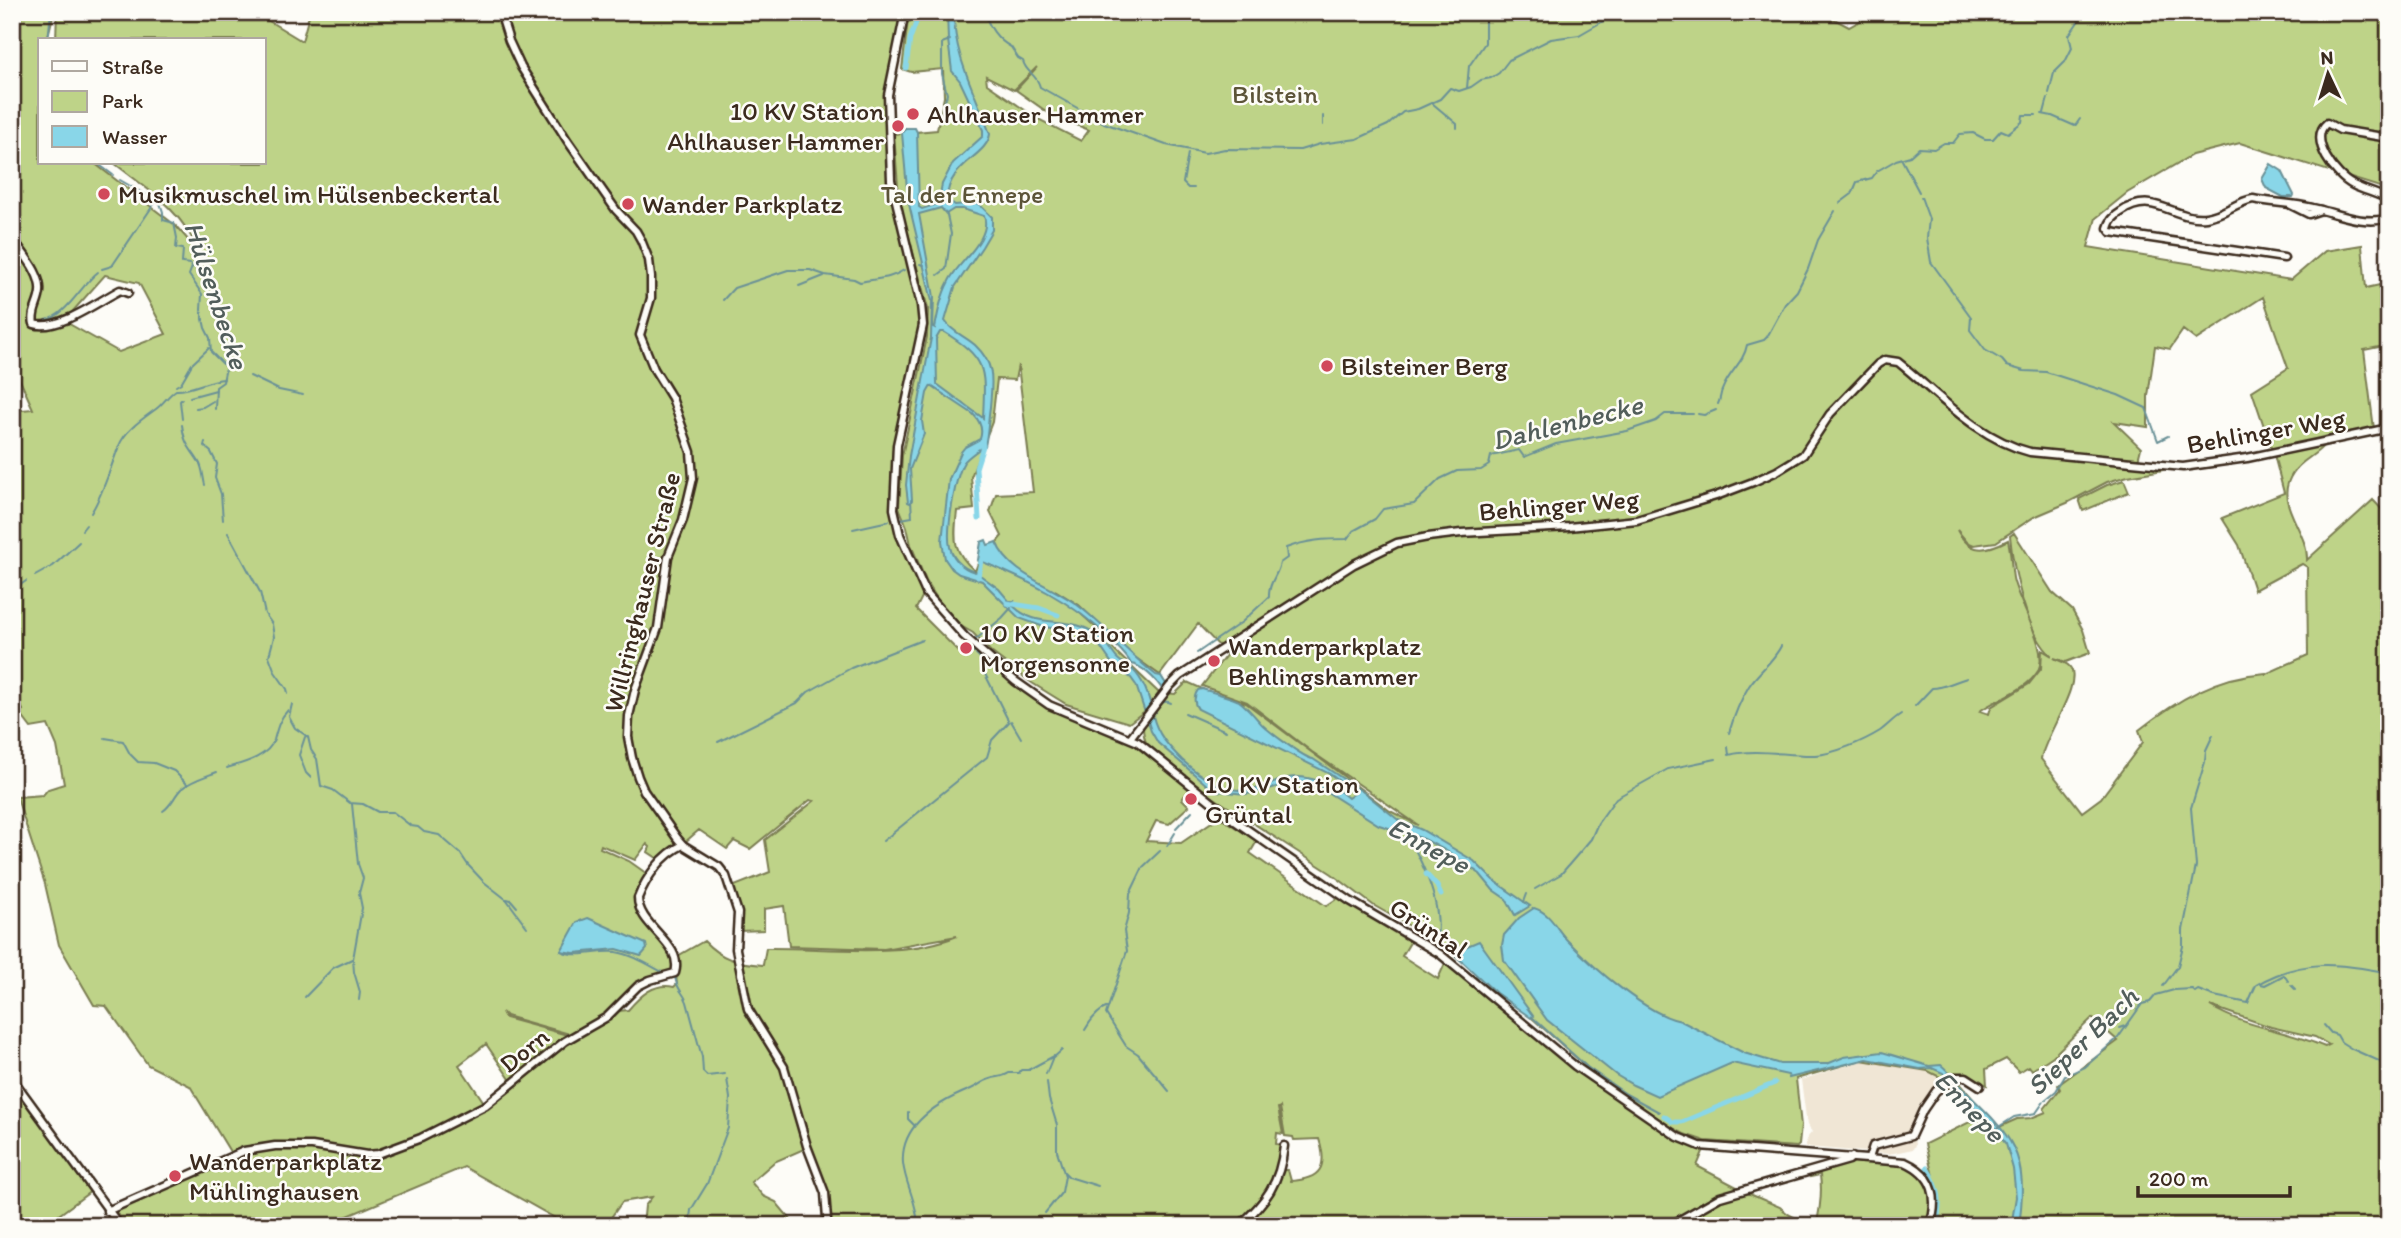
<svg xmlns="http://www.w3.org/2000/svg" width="2401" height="1238" font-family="Itim,sans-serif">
<rect width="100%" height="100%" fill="#fdfcf7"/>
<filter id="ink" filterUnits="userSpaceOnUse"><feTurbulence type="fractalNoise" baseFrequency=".0143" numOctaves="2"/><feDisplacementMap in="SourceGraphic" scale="14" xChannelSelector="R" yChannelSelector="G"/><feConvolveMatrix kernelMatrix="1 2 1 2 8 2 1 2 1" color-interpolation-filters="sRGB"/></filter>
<g filter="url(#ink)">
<!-- built -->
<path fill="#f0e6d5" d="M1867 1059 1932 1068 1947 1080 1935 1089 1921 1105 1916 1117 1913 1129 1915 1145 1913 1149 1889 1154 1805 1147 1807 1138 1812 1132 1807 1125 1801 1080Z"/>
<!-- green -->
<g fill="#bed388" stroke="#7c7e53" stroke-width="2" fill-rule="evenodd">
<path d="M12 12H54L47 40H40V163H94L175 225 198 251C183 211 147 189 114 163H264V40H56L57 12H254L302 41 310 12H903L887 94 889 179 920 314C914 381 883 449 894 518 898 544 913 570 924 593L916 609 958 651 969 644 1020 688 1058 712 1129 741 1190 789 1182 799 1189 806 1169 824 1156 821 1146 841 1181 843 1219 817 1257 841 1250 853 1326 906 1341 896 1412 939 1402 956 1438 979 1446 961 1543 1043 1575 1067 1677 1139 1705 1147 1697 1166 1752 1195 1780 1207 1788 1214 1807 1224 1816 1226C1820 1210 1822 1190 1820 1175L1810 1177 1809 1173 1857 1159 1903 1162 1925 1178 1933 1176 1925 1144 1976 1119 1940 1077 1928 1071 1861 1060 1796 1079 1801 1126 1799 1145 1797 1147 1705 1141 1684 1134 1667 1125 1591 1071 1523 1010 1460 959 1415 929 1373 905 1332 874 1208 794 1147 744C1141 734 1144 724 1142 713L1129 723 1066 704 1032 683 991 652 973 633 961 626 940 603 926 581 911 545 907 527 899 507 902 456 927 337 928 309 899 199 894 134 937 130 944 97 943 69 911 72 902 69 908 20 911 12H1780L1789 17 1792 12H1827L1830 17 1849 27 1876 12H2389V190L2240 143 2192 155 2127 193 2096 218 2088 247 2291 280 2325 251 2362 245 2366 288 2389 283V345L2364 350 2374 429 2272 450 2252 391 2288 368 2263 297 2196 340 2183 330 2170 349 2155 346 2148 396V427L2114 422 2141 448 2138 460 2015 446 1996 436 1944 399 1945 403 1988 437 2019 452 2167 467 2163 470 2128 476 2107 482 2067 503 2034 517 1996 542 1974 545 1967 542 1957 530C1970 554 1985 552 2008 540 2011 553 2011 565 2013 578 2017 601 2050 649 2038 671 2026 691 1998 698 1980 711L1989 714 1991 707 2029 684 2041 669 2042 650 2052 656C2026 634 2013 568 2010 536L2014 533 2052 592 2072 610 2083 630 2090 653 2066 662 2054 658C2058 661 2065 662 2069 666 2085 681 2044 736 2041 759L2082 812 2101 798 2143 742 2139 730C2177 700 2217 676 2266 673V674L2308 655 2307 567 2302 564 2254 590 2239 545 2222 518 2284 493 2274 455 2325 444C2317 455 2301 460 2293 473 2272 503 2308 529 2307 560L2373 500 2389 517V1226H1241L1274 1188 1282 1170H1288L1291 1181C1321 1179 1328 1167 1319 1139L1294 1140 1293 1137 1285 1136 1280 1107 1278 1108 1283 1134 1277 1133 1276 1144 1282 1145C1280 1184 1264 1200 1238 1226H824C831 1201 816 1170 806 1148L774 1162 751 1182 763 1196 776 1202 796 1226H643L645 1206 652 1197 622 1202 605 1226H572L564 1223 464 1167 324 1226H124L112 1212 118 1207 192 1174 254 1151 308 1147 367 1156 379 1155 398 1149 430 1136 487 1107 503 1095 533 1066 566 1042 618 1011 628 1010C640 996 654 982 674 987L677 984C675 974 679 967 676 957L704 941C722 960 738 963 763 965L766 948C825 947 903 959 957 936L884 949 789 946 784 906 764 909V930L739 931V913L732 887 770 872 765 840 814 801 810 800 750 849 734 841 727 849 699 830 685 842 682 841C643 794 618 751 638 689 644 670 654 653 659 634 666 608 666 580 672 554L668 553C660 578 662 606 656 632 651 653 640 672 633 692 614 753 644 797 680 843L660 860 648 852 650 847 647 844 635 860 601 845 600 848 629 861 650 876 639 891 637 906 673 956 675 969 672 973 649 979 637 986 606 1017 573 1035 506 1016 502 1012 505 1018 571 1036 532 1064 512 1082 486 1044 459 1065 485 1104C453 1121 411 1146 376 1153 362 1155 348 1149 334 1147 299 1142 265 1144 232 1155L190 1086 148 1065 106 1006 94 1005 59 945 45 884 19 804 17 797 43 795 48 789 64 784 57 746 48 725 31 728 19 712 23 710 12 688V411L33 409 15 369H12ZM1037 67 1016 90 1050 114 1089 130 1081 141 1038 119 987 84 986 76 1014 90ZM105 275 139 283 166 334 119 352 64 321ZM1018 365 1033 492 996 494 990 512 1002 536 996 543 998 546 983 550 975 571C952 551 954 539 957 511L974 509 971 477 992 422 997 379 1015 380ZM1055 590 1079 605 1129 653 1160 675 1198 624 1227 654 1202 686 1247 702 1312 752 1418 825 1390 811 1246 703 1213 697 1205 690 1187 682 1175 694 1158 692 1114 650 1104 635ZM2210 1006 2271 1027 2315 1037 2329 1045 2325 1047C2287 1030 2246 1028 2210 1006ZM2092 1018 2118 1041 2058 1085 2060 1089 2044 1109 2046 1112 2031 1118 2017 1119 1997 1128 1954 1076 1962 1074 1987 1085 1986 1069 2006 1059 2019 1072 2029 1066 2032 1070 2053 1056Z"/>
<path d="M2124 480 2129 492 2083 511 2079 499 2107 485Z"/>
<path d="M13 1083 91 1191 44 1226H12Z"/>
</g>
<!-- water -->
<g fill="#89d6e8" stroke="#6a9197" stroke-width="2" fill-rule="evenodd">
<path d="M947 12H954C953 55 976 94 990 134 987 157 948 163 947 199L955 205 978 203 992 217V230L982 247 955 287 945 321C952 332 965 336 975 345 996 365 992 381 990 407 988 420 988 433 985 446 981 447 966 459 964 462 955 477 946 531 950 547 953 561 968 573 980 572V575L999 589 1009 601H1014L1012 605C1036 628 1057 617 1083 627 1099 633 1106 643 1115 656 1119 662 1126 664 1132 669 1143 679 1150 697 1152 713H1155L1153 716C1157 734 1169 747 1182 760 1201 777 1222 792 1248 790 1260 790 1272 783 1284 779 1305 772 1333 784 1348 798L1355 793 1330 774 1198 709C1193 703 1194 695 1198 690L1202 689C1209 691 1234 698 1239 701 1247 707 1253 714 1259 721 1265 729 1304 758 1313 759L1366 794 1397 819 1422 830 1474 861 1493 880 1530 906 1515 915 1506 899 1493 890 1480 874 1450 853 1424 839 1379 825 1316 785 1300 782 1289 783 1256 793 1245 794 1218 791 1208 786 1158 743 1151 731 1136 685 1131 678 1113 665 1097 642 1081 632 1044 627 1019 618 982 581 959 574 952 569 945 559 942 541 949 479 961 452 965 447 980 439C983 430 980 421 973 414L931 386 927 393 922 421 924 434 910 469 912 500 910 503 908 502 906 485 909 456 931 338 932 301 908 200 902 133 905 128H915L917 132 919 207 922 209 935 205 939 200 942 184 953 163 983 136V130L960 81 952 71 948 40ZM941 208 946 214 954 209H963L984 216C992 239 958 262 949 281 941 296 938 312 935 328L933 327 934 297 919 214ZM940 332H944C988 359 985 370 983 418L937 384 936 339Z"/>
<path d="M2271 164 2282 171 2294 195 2293 197H2283L2266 188 2262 179Z"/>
<path d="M986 540 988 545 996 542C1011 577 1053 585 1080 607 1107 628 1129 654 1156 675L1161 676 1166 684 1162 689C1156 679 1141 665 1131 664 1127 655 1117 647 1110 639 1072 601 1027 580 978 560L981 542Z"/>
<path d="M1534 908C1551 913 1556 929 1568 941 1592 966 1647 1015 1681 1021L1744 1053 1780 1064H1827L1844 1057 1882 1052 1929 1066 1941 1065C1950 1072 1955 1081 1963 1089 2014 1138 2029 1153 2019 1226H2011L2016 1197 2013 1169 2006 1144 1982 1115 1952 1087 1943 1073 1932 1068 1920 1069 1867 1059 1789 1078 1788 1075 1732 1063 1657 1096 1633 1085 1616 1075 1547 1020 1504 960 1502 945 1504 935 1519 918Z"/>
<path d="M588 918 646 944 647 949 641 956 617 949 574 953 561 951 577 922Z"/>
<path d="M1479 941 1533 1016 1531 1018 1496 993 1456 956 1460 949Z"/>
</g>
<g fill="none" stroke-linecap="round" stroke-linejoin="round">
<!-- stream -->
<g stroke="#6a9197" stroke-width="2">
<path d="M986 12C986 25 999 41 1011 47L1018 58 1023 61C1026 73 1037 74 1040 87L1104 123 1166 145 1205 153 1225 149 1300 150 1320 144 1357 139 1388 125 1403 112 1418 109 1440 99 1450 88 1459 91 1471 87 1481 80 1491 78 1499 73 1509 60 1551 39 1579 35 1619 12"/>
<path d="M48 40 51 12"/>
<path d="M1467 88 1469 66 1485 43V12"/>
<path d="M2049 93 2054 73 2065 62 2072 48 2069 35 2080 19 2081 12"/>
<path d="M1432 103 1457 124V128"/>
<path d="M943 109 947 94 942 74V43L950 40"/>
<path d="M2044 113 2048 98"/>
<path d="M2042 114 2052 116 2075 126 2080 119"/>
<path d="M1323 125V116"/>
<path d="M1188 153 1183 183 1188 188H1194"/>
<path d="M1902 160 1919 192"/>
<path d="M97 163 113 175"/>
<path d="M120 180 160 203 163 212V220L174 223 177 238 176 248 183 249 182 263 190 264 192 267 189 275 202 294 201 310 205 328 210 338 211 352 226 367 223 382 216 387 215 409"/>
<path d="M1921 197 1929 219 1927 238 1931 262 1971 317 1970 330 1985 350 2002 360 2007 366 2024 371 2046 372 2118 395 2146 408 2158 441 2168 436"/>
<path d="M1840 203 1852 194 1857 182 1872 178 1877 171 1896 160 1910 156 1919 148 1934 149 1944 143H1953L1960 134 1973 133 1985 139H1993L2001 130 2008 133 2022 122 2023 115H2036"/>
<path d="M920 264 924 265"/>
<path d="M102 269 112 266 156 201"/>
<path d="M938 275 946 269 951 234 947 215"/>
<path d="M799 286 824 276"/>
<path d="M723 300 734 288 788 270H810L825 275 854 279 860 282C876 278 889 280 904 270"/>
<path d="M45 320C66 317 81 285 98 272"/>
<path d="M250 376 279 390 303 395"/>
<path d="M176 386 181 383 192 364 209 348"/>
<path d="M190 397 216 390"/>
<path d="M1718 404C1721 398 1720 393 1723 388 1729 372 1744 362 1747 345L1764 340 1767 337 1785 304 1797 291 1808 269 1818 240 1835 211"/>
<path d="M196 408 203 407 213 401"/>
<path d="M1698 414 1704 415 1716 410"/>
<path d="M182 419 180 401 182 399"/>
<path d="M182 425C185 446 189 446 199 462 203 468 203 478 205 485"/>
<path d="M205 442 204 446 211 452 217 464 215 478 221 494 223 520"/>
<path d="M91 513C104 492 110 468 119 446 125 430 144 418 156 409 164 403 168 395 176 390 191 391 207 380 224 379"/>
<path d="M901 519 912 517 911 500"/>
<path d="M853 529 889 521"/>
<path d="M82 530 86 525"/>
<path d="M228 533 260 592 265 614 272 624 274 637 269 656 275 672 287 689 288 693"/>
<path d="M35 576 53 566 79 542"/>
<path d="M12 591 26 581"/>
<path d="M975 640 1002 618 1011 608"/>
<path d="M1197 653 1242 622 1269 597C1268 583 1278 575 1280 563L1287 558 1286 548C1307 540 1325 539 1347 539L1353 531 1375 519 1383 509 1414 504 1440 479 1457 471 1481 470 1489 465 1491 456 1519 450 1524 457 1556 444 1627 431 1656 421 1665 414H1693"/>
<path d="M292 704 289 717 295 728 308 737 311 750 317 759 321 786 333 790 350 803 363 804 378 812H393L411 826 418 827 424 832 439 835 460 853 468 865 484 882 507 900 527 927"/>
<path d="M1915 706 1932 688C1944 688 1955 681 1967 678"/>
<path d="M1155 713C1159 706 1162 699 1171 703"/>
<path d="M1185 713 1226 731"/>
<path d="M1011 721 1021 738"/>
<path d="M1729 733C1733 719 1741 699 1749 686 1759 671 1773 662 1781 646"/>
<path d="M305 737 299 755 306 773 311 778"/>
<path d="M105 738 123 741 130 754 138 762 154 763 174 771 188 785"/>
<path d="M718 742 797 703 808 692 851 668 922 640"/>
<path d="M1728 747 1729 755C1757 748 1786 756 1815 755 1834 754 1864 741 1880 731 1887 726 1893 719 1901 714"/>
<path d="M227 768C243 763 268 757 274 740 277 729 279 719 288 710"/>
<path d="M352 804 358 864 363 878 359 893 362 908 353 959 354 972 360 992 359 1000"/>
<path d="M163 811C172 805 174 796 181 789 192 780 204 777 217 772"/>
<path d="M1176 828 1192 811"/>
<path d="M1407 834C1424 866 1442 903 1437 939"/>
<path d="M883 841 987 757 992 740 1009 722 983 670 988 665 972 650"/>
<path d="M1167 846 1175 833"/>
<path d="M1160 851 1143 867 1130 894 1129 913 1124 931 1127 951 1106 1014 1126 1046 1138 1054 1169 1091"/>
<path d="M1535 889 1561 874 1591 839 1598 823 1616 798 1668 769 1716 759"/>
<path d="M507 899 511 900 517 907"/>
<path d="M1524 902 1527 894"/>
<path d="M561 951C579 959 597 950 616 952 634 955 650 966 666 974"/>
<path d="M675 977C678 992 683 991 687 1002L702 1057 703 1072 707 1076 725 1074"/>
<path d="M2261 984 2265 985 2284 975 2288 981"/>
<path d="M2291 985 2295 989"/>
<path d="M2163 986 2178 966 2183 946V930L2196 866 2191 808 2205 762 2206 750 2213 735"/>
<path d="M305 997 333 968 352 959"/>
<path d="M1532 1017 1587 1067 1626 1094 1659 1112"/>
<path d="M2324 1025 2331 1033 2337 1035 2341 1042 2352 1049 2379 1061 2389 1076"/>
<path d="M2120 1028 2126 1026"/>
<path d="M1085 1030C1090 1021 1097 1011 1108 1007"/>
<path d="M1046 1074 1052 1059 1062 1050"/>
<path d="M908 1112V1119L914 1125"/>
<path d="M1997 1128 2014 1117 2036 1113 2045 1100 2056 1091 2065 1076 2085 1067 2118 1038 2142 1004 2150 1002 2156 995 2174 990 2192 989 2195 992 2198 990 2214 996 2248 1003 2256 985C2302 958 2339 963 2389 973"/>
<path d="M1064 1172 1069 1177 1098 1186"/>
<path d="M1045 1213 1062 1192 1065 1176 1057 1151V1125L1049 1099 1047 1082"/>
<path d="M689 1226 691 1210 707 1184 728 1128 730 1098 727 1079"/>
<path d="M918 1226C918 1204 905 1184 903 1163 900 1123 941 1101 971 1089 978 1086 983 1081 990 1079 997 1076 1002 1078 1009 1073H1019L1021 1070H1028L1054 1056"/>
</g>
<!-- canal -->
<g stroke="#89d6e8" stroke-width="5">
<path d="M906 68 910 39 920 12"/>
<path d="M979 519 976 468 983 446 982 441"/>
<path d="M978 577 981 561"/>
<path d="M1007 603 1039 608 1058 615"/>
<path d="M1426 874 1437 886 1441 895"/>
<path d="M1664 1116 1673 1122H1682L1775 1083"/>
<path d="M1927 1168C1940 1188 1942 1202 1936 1226"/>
</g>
<defs>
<g id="minor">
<path d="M500 12 509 41 521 67 567 140 616 210 636 231 641 240 649 260 651 277V298L640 335 654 369 672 398 691 452 693 478 683 520 668 557 658 628 635 690 629 716 628 737 632 758 638 777 644 791 677 838 683 845 719 867 726 876 738 913 736 949 748 1009 784 1067 807 1146 825 1193 827 1219 825 1226"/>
<path d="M905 12 888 95 891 180 921 305 923 325 897 445 894 509 900 535 926 593 964 636 1015 681 1049 705 1138 742 1235 821 1350 901 1440 954 1575 1066 1678 1137 1700 1146 1905 1162C1934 1175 1939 1197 1930 1226"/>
<path d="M2389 138 2340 130 2327 123C2307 139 2336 177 2353 185 2365 191 2377 193 2389 200"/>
<path d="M2291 205 2309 214 2321 210"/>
<path d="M12 237C21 252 42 273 40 292 39 304 31 312 34 324 57 332 99 301 120 290L128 293"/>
<path d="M2284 258 2111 232 2108 228C2110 220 2114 216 2121 212 2155 189 2173 221 2206 217 2224 215 2236 202 2253 199 2273 203 2293 203 2313 208 2336 213 2365 226 2389 218"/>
<path d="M1130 738 1170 686 1180 676 1354 564 1397 543 1428 537 1461 533 1569 527 1637 520 1716 496 1753 482 1777 471 1803 455 1830 414 1878 364 1885 360 1898 362C1938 394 1978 439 2030 452L2183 467 2247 458 2389 428"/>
<path d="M12 1078 120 1226"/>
<path d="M1869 1158 1873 1146 1911 1136 1923 1110 1936 1091 1955 1077H1966L1980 1086"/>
<path d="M107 1211 244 1151 275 1146H312L367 1155 378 1154 421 1138 486 1105 565 1041 607 1017 638 986 650 980 675 973C684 943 638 927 638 898 646 877 663 854 683 845"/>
<path d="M1239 1226C1266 1202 1280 1183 1284 1146"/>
<path d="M1669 1226 1720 1197 1849 1160 1852 1157"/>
</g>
</defs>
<!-- minor casing -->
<use href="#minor" stroke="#3b2a1e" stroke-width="11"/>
<!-- minor -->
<use href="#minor" stroke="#fdfcf7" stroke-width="6"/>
</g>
</g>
<!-- markers -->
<g fill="#d1495b" stroke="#fdfcf7" stroke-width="2.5">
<circle cx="913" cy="114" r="7"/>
<circle cx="898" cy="126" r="7"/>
<circle cx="104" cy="194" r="7"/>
<circle cx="628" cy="204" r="7"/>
<circle cx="1327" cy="366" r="7"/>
<circle cx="966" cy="648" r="7"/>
<circle cx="1214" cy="661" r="7"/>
<circle cx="1191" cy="799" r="7"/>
<circle cx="175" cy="1176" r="7"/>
</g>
<g text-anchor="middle" stroke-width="5" stroke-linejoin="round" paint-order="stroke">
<!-- park labels -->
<g font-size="26" fill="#5c5438" stroke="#fdfcf7">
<text x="1275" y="103">Bilstein</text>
<text x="962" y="203">Tal der Ennepe</text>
</g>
<!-- poi labels -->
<g font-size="26" fill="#3b2a1e" stroke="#fdfcf7" text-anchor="start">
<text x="884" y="120" text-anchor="end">10 KV Station<tspan x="884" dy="30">Ahlhauser Hammer</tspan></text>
<text x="927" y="123">Ahlhauser Hammer</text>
<text x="118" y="203">Musikmuschel im Hülsenbeckertal</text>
<text x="642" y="213">Wander Parkplatz</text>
<text x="1341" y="375">Bilsteiner Berg</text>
<text x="980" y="642">10 KV Station<tspan x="980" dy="30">Morgensonne</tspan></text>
<text x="1228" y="655">Wanderparkplatz<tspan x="1228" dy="30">Behlingshammer</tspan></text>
<text x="1205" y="793">10 KV Station<tspan x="1205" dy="30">Grüntal</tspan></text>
<text x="189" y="1170">Wanderparkplatz<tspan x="189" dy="30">Mühlinghausen</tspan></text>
</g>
<!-- street labels -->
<g font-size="26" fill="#3b2a1e" stroke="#fdfcf7">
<text transform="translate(2266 431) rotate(-10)" y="9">Behlinger Weg</text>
<text transform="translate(1559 505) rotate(-5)" y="9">Behlinger Weg</text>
<text transform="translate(642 592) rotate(-76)" y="9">Willringhauser Straße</text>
<text transform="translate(1429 928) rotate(33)" y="9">Grüntal</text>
<text transform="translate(524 1050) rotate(-39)" y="9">Dorn</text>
</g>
<!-- water labels -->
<g font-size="28" font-style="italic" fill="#525e5b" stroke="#fdfcf7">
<text transform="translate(217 295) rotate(72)" y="10">Hülsenbecke</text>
<text transform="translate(1567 422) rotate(-14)" y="10">Dahlenbecke</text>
<text transform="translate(1429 845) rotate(28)" y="10">Ennepe</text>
<text transform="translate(2082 1041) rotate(-44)" y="10">Sieper Bach</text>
<text transform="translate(1970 1106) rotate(46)" y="10">Ennepe</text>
</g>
</g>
<!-- margin -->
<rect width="2401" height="1238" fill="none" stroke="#fdfcf7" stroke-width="42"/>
<rect x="21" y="21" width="2359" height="1196" fill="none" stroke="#3b2a1e" stroke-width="2.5" filter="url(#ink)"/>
<!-- legend -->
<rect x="38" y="38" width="228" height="126" fill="#fdfcf7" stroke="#afa8a0" stroke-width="2"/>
<rect x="52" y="61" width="35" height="10" fill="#fdfcf7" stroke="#afa8a0" stroke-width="2"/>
<text x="102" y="74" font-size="21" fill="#3b2a1e">Straße</text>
<rect x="52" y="91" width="35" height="21" fill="#bed388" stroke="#afa8a0" stroke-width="2"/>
<text x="102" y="108" font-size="21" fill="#3b2a1e">Park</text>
<rect x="52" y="126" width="35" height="21" fill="#89d6e8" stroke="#afa8a0" stroke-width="2"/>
<text x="102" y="144" font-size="21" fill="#3b2a1e">Wasser</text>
<!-- north arrow -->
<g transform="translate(2328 74) rotate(356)" stroke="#fdfcf7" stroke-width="5" paint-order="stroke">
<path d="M0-5L12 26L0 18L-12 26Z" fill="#3b2a1e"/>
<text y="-10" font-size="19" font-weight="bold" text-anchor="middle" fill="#3b2a1e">N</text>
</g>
<!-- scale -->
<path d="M2138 1186v10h152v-10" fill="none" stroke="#3b2a1e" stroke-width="3.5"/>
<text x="2149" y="1186" font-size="21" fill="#3b2a1e" stroke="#fdfcf7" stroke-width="5" paint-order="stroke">200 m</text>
</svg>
